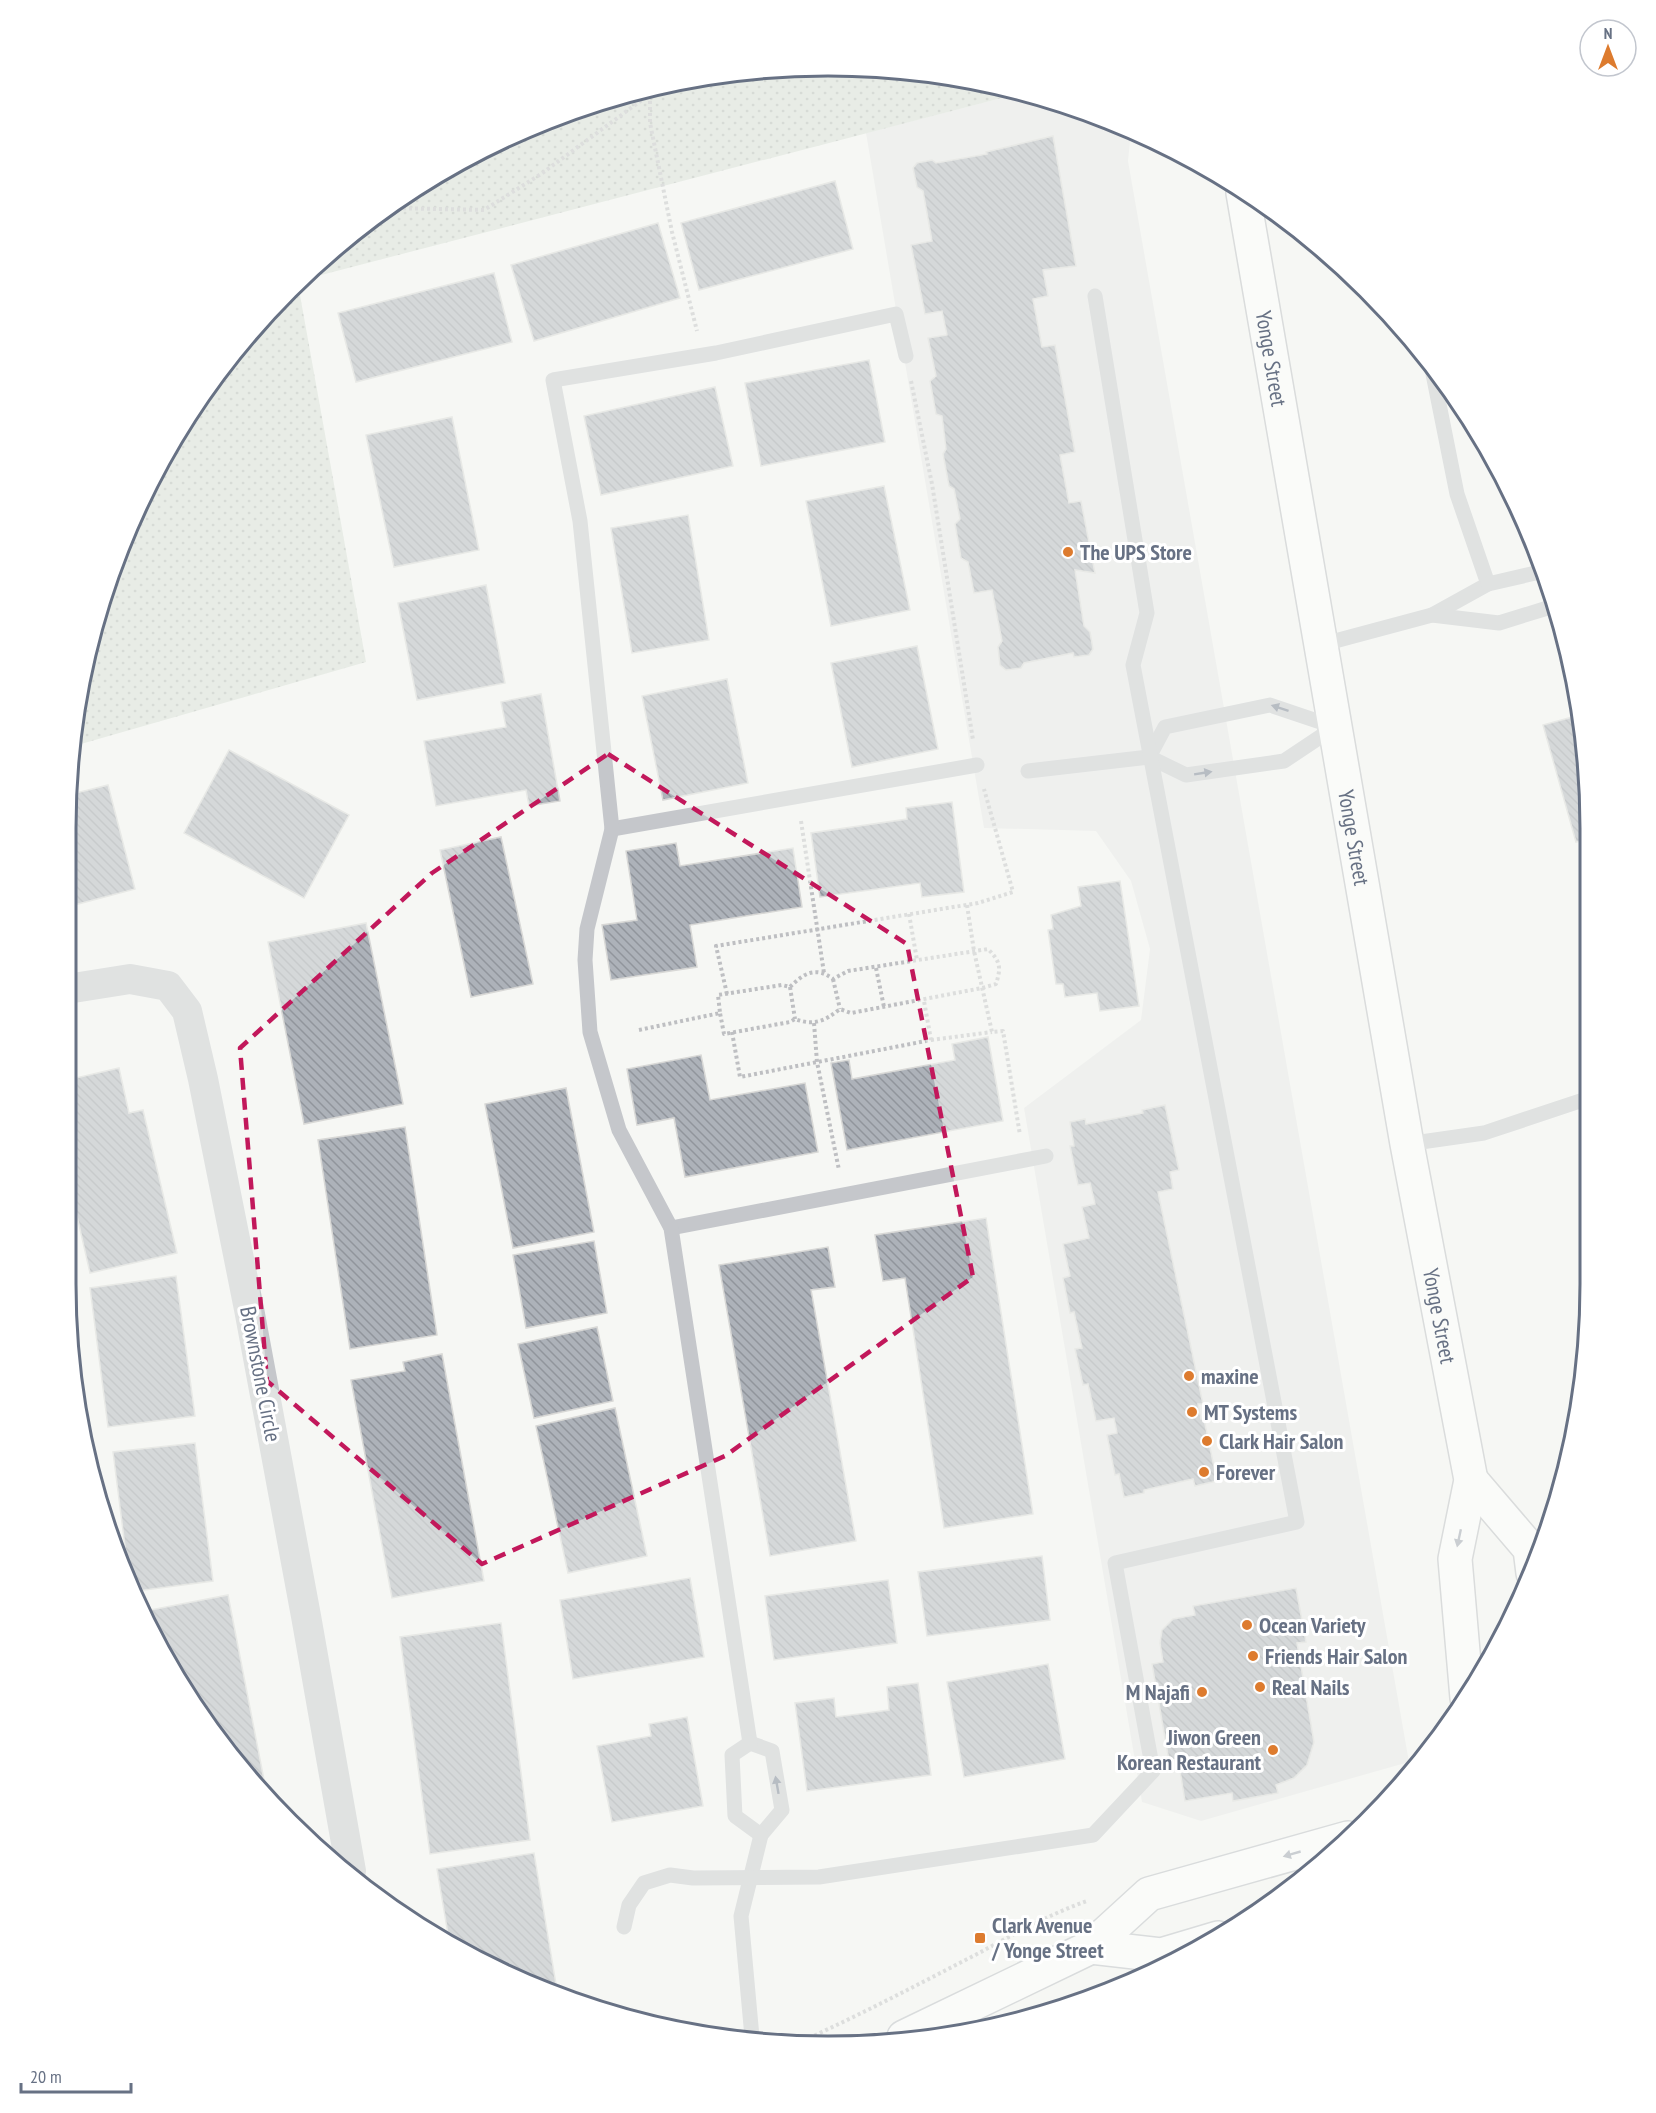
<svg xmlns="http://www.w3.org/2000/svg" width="1656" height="2113" font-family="'PT Sans Narrow',sans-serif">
<defs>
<pattern id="park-dots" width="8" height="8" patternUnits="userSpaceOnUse" patternTransform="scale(1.5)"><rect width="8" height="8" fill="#d7ded5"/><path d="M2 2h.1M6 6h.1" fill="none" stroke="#b2b8b2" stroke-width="1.8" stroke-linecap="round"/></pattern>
<pattern id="building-back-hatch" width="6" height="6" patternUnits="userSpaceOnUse" patternTransform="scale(1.5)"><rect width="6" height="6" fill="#adb2b9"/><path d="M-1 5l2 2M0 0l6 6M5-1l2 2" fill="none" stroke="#91959c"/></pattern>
</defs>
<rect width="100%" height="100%" fill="#f6f7f4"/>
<!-- built -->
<path fill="#e7e7e7" d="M1025 92 1131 132 1128 161 1409 1762 1201 1821 1142 1802 1024 1108 1141 1020 1150 949 1131 881 1096 831 984 828 866 133Z"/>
<!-- park -->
<g fill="url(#park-dots)">
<path d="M877 68 1025 92 302 280 326 255 447 168 583 107 728 73Z"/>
<path d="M298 284 366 662 74 746 107 583 168 447 224 364Z"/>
</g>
<!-- building -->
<g fill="url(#building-back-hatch)" stroke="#d8d8d6" stroke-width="1.5">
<path d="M1053 136 1076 266 1043 270 1048 296 1033 299 1042 347 1055 345 1075 452 1060 455 1069 503 1081 501 1095 573 1075 570 1084 626 1090 632 1093 649 1089 655 1074 657 1073 653 1024 663 1021 668 1006 670 1000 665 998 647 1002 641 992 590 974 593 968 562 961 558 955 524 960 519 954 489 949 486 943 454 946 449 942 416 936 414 930 381 936 376 928 338 947 335 942 311 925 314 911 245 932 241 923 191 917 187 913 168 917 163 932 160 936 163 987 154 986 152Z"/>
<path d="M835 181 853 249 699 290 681 223Z"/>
<path d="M658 223 680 298 534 341 511 265Z"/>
<path d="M494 273 512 342 356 382 338 313Z"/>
<path d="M869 360 885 442 761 466 745 383Z"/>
<path d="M715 387 733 466 601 495 584 416Z"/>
<path d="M452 417 479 550 394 567 366 435Z"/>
<path d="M884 486 910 610 831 626 806 501Z"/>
<path d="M688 515 709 640 632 653 611 528Z"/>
<path d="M486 585 505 683 417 700 398 603Z"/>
<path d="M917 646 938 749 852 767 831 663Z"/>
<path d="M727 679 748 783 663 800 642 696Z"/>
<path d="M541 694 560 801 529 806 526 790 436 806 424 741 506 727 501 702Z"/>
<path d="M1576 716 1588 778 1589 839 1576 842 1543 725Z"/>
<path d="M229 750 349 815 304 898 184 833Z"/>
<path d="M108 785 135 889 67 907 68 795Z"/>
<path d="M952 802 964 892 922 897 920 883 820 897 811 833 907 819 906 808Z"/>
<path d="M501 837 533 984 471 997 440 850Z"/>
<path d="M676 843 680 866 793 848 802 907 690 925 697 967 611 980 602 925 637 920 626 851Z"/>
<path d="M1120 881 1139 1006 1100 1011 1097 993 1065 997 1063 984H1056L1048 930 1053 929 1051 915 1081 906 1078 887Z"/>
<path d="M366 923 403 1104 304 1124 268 942Z"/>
<path d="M988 1037 1003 1121 847 1150 831 1063 849 1060 852 1079 955 1060 952 1044Z"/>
<path d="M701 1055 710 1100 805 1083 818 1152 685 1177 674 1118 637 1125 627 1069Z"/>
<path d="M119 1068 129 1113 143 1110 177 1253 90 1273 66 1168 67 1080Z"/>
<path d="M566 1088 594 1232 513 1248 485 1104Z"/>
<path d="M1165 1105 1179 1170 1170 1172 1173 1189 1158 1192 1203 1404H1198L1201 1419H1204L1217 1481 1195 1486 1193 1479 1144 1490V1493L1124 1497 1119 1474 1115 1475 1107 1435 1117 1433 1114 1418 1096 1421 1088 1384 1083 1385 1075 1349 1082 1348 1074 1312 1070 1313 1063 1278 1070 1276 1063 1244 1089 1238 1082 1207 1095 1204 1090 1183 1078 1185 1070 1146H1074L1070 1122 1085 1119 1086 1124 1143 1113 1142 1110Z"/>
<path d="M405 1127 437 1335 350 1349 318 1140Z"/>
<path d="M986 1218 1033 1514 944 1528 905 1278 883 1281 875 1235Z"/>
<path d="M594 1241 607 1313 526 1328 513 1255Z"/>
<path d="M828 1247 835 1287 811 1290 856 1541 770 1556 719 1265Z"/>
<path d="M176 1276 195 1416 108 1427 90 1288Z"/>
<path d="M597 1327 613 1401 534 1418 518 1344Z"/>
<path d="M442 1354 484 1581 392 1598 351 1380 405 1371 403 1362Z"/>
<path d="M615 1408 647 1556 568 1573 536 1426Z"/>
<path d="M195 1443 213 1581 137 1591 128 1570 113 1452Z"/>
<path d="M1042 1556 1050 1620 927 1636 918 1572Z"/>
<path d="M690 1578 704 1657 573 1679 560 1600Z"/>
<path d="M888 1580 897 1643 774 1660 765 1596Z"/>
<path d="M1296 1588 1306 1642 1297 1643 1314 1742 1307 1765 1294 1778 1276 1785 1278 1793 1233 1801 1232 1793 1185 1801 1178 1759 1169 1761 1152 1664 1163 1662 1160 1643 1162 1630 1173 1619 1195 1615 1193 1606Z"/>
<path d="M228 1595 267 1795 168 1666 145 1611Z"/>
<path d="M501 1623 530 1840 430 1854 400 1637Z"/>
<path d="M1048 1664 1065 1759 964 1777 947 1682Z"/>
<path d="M918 1683 931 1775 807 1791 795 1703 834 1698 836 1717 889 1710 887 1687Z"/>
<path d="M687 1717 703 1806 612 1822 597 1746 651 1736 649 1724Z"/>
<path d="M534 1853 557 1990 450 1946 437 1869Z"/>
</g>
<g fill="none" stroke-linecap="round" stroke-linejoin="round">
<defs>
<g id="secondary">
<path d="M1091 1947 1161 1955 1218 1938"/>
<path d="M904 2037 1091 1947 1149 1894 1348 1838"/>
</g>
<g id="primary">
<path id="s1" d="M1243 193 1407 1144 1471 1480 1455 1559 1467 1698"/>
<path d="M1471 1480 1530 1549 1533 1573"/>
</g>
</defs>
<!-- secondary casing -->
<use href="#secondary" stroke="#b7bac0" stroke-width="36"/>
<!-- primary casing -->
<use href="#primary" stroke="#b8babf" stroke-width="36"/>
<!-- path -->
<g stroke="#bebfc2" stroke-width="4" stroke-dasharray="3 3" stroke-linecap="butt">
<path d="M650 95V123L672 232 697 331"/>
<path d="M391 208 484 210 541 174 650 94 698 80"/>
<path d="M911 381 932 484 973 740"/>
<path d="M801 821 824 973"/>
<path d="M967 905 974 951 992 1032 1003 1031 1020 1135"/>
<path d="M909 914 917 960"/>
<path d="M876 968 884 1007"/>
<path d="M833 979 840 1009"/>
<path d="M790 987 795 1019"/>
<path d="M727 994 716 946 978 903 1013 892 984 789"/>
<path d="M814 1023 817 1062 839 1170"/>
<path d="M639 1030 720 1013 718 995 782 985 790 987C804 973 816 966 833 979L848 971 988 949C1001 962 1001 968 996 984L982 988 851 1013 840 1009C825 1021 814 1026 795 1019L790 1022 724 1034 720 1013"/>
<path d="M732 1032 740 1077 931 1040 924 1001"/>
<path d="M931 1040 992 1032"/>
<path d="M1367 1808 1384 1803"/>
<path d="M798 2043C860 2015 919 1984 979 1953 1014 1934 1050 1914 1087 1901"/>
</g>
<!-- lane -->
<g stroke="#c5c7cb" stroke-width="15">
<path d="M1432 369 1457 494 1488 584 1432 615"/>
<path d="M1488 584 1544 571"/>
<path d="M1320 645 1432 615 1499 623 1554 606"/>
<path d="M1149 757 1165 727 1270 705 1335 727"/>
<path d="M1028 771 1149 757 1186 775 1284 761 1335 727"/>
<path d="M612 829 977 765"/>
<path d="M1407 1144 1484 1133 1589 1098"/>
<path d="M671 1228 1046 1156"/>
<path d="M750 1743 671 1228 619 1130 590 1032 585 960 587 929 612 829 580 521 553 380 716 353 896 314 906 356"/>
<path d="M750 1743 772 1751 782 1810 761 1835 741 1916 752 2037"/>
<path d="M750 1743 732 1755 735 1816 761 1835"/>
<path d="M624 1927 629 1905 644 1883 670 1875 693 1878 819 1877 1093 1835 1153 1771 1115 1563 1297 1522 1133 665 1147 613 1095 296"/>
</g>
<!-- street -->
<path stroke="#c5c7cb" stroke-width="30" d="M67 989 130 979 168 986 187 1011 203 1079 249 1309 306 1616 351 1871"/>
<!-- secondary -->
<use href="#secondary" stroke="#fff" stroke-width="33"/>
<!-- primary -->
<use href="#primary" stroke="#fff" stroke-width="33"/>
</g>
<!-- one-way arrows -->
<defs><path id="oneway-solid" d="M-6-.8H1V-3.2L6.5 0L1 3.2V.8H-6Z" transform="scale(1.5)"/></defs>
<g fill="#6c7588">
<use href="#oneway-solid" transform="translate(1280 708) rotate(-162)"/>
<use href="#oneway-solid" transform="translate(1203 773) rotate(-9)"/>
<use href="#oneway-solid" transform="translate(777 1785) rotate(-100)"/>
</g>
<g fill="#959ca9">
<use href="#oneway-solid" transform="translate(1459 1538) rotate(102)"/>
<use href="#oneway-solid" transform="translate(1292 1854) rotate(164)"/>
</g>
<!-- marked area -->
<path d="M0 0H1656V2113H0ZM608 754 907 944 973 1277 725 1456 482 1564 267 1381 240 1048 432 873Z" fill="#f6f7f4" fill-opacity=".55" fill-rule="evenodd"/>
<path fill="none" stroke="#c2185b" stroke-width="4.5" stroke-dasharray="12 8" stroke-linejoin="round" d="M608 754 907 944 973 1277 725 1456 482 1564 267 1381 240 1048 432 873Z"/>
<!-- markers -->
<g fill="#dd7b2e" stroke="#fff" stroke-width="2">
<circle cx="1068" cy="552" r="6"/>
<circle cx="1189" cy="1376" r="6"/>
<circle cx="1192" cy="1412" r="6"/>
<circle cx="1207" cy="1441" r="6"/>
<circle cx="1204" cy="1472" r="6"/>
<circle cx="1247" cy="1625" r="6"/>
<circle cx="1253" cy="1656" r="6"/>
<circle cx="1260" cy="1687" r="6"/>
<circle cx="1202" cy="1692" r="6"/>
<circle cx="1273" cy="1750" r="6"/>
<rect x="974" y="1932" width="12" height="12" rx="3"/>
</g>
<g text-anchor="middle" stroke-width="6" stroke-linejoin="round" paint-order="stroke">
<!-- street labels -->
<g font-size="22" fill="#677184" stroke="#fff">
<text dy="8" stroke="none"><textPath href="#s1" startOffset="168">Yonge Street</textPath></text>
<text dy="8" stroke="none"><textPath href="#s1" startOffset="654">Yonge Street</textPath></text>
<text dy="8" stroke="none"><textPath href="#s1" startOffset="1140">Yonge Street</textPath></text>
<text transform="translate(261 1374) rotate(79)" y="8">Brownstone Circle</text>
</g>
<!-- poi labels -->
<g font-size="22" font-weight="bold" fill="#677184" stroke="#fff" text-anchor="start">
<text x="1080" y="560">The UPS Store</text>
<text x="1201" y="1384">maxine</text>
<text x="1204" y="1420">MT Systems</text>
<text x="1219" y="1449">Clark Hair Salon</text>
<text x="1216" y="1480">Forever</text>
<text x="1259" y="1633">Ocean Variety</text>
<text x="1265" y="1664">Friends Hair Salon</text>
<text x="1272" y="1695">Real Nails</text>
<text x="1190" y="1700" text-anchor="end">M Najafi</text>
<text x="1261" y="1745" text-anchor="end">Jiwon Green<tspan x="1261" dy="25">Korean Restaurant</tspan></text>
<text x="992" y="1933">Clark Avenue<tspan x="992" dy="25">/ Yonge Street</tspan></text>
</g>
</g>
<!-- crop -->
<path d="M0 0H1656V2113H0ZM828 76H828A752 752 0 0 1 1580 828V1284A752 752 0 0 1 828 2036H828A752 752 0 0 1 76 1284V828A752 752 0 0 1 828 76Z" fill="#fff" fill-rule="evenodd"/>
<path fill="none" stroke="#677184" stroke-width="3" d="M828 76H828A752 752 0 0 1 1580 828V1284A752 752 0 0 1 828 2036H828A752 752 0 0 1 76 1284V828A752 752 0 0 1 828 76Z"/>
<!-- north arrow -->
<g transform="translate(1608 48)"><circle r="28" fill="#ffffff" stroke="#c2c6ce" stroke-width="1.5"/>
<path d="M0-4.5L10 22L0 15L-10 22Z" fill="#dd7b2e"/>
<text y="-9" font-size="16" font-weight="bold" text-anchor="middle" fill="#677184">N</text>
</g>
<!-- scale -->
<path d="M21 2083v9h110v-9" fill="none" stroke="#677184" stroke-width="3"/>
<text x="30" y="2083" font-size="18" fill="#677184" stroke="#ffffff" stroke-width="4.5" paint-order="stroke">20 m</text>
</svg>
